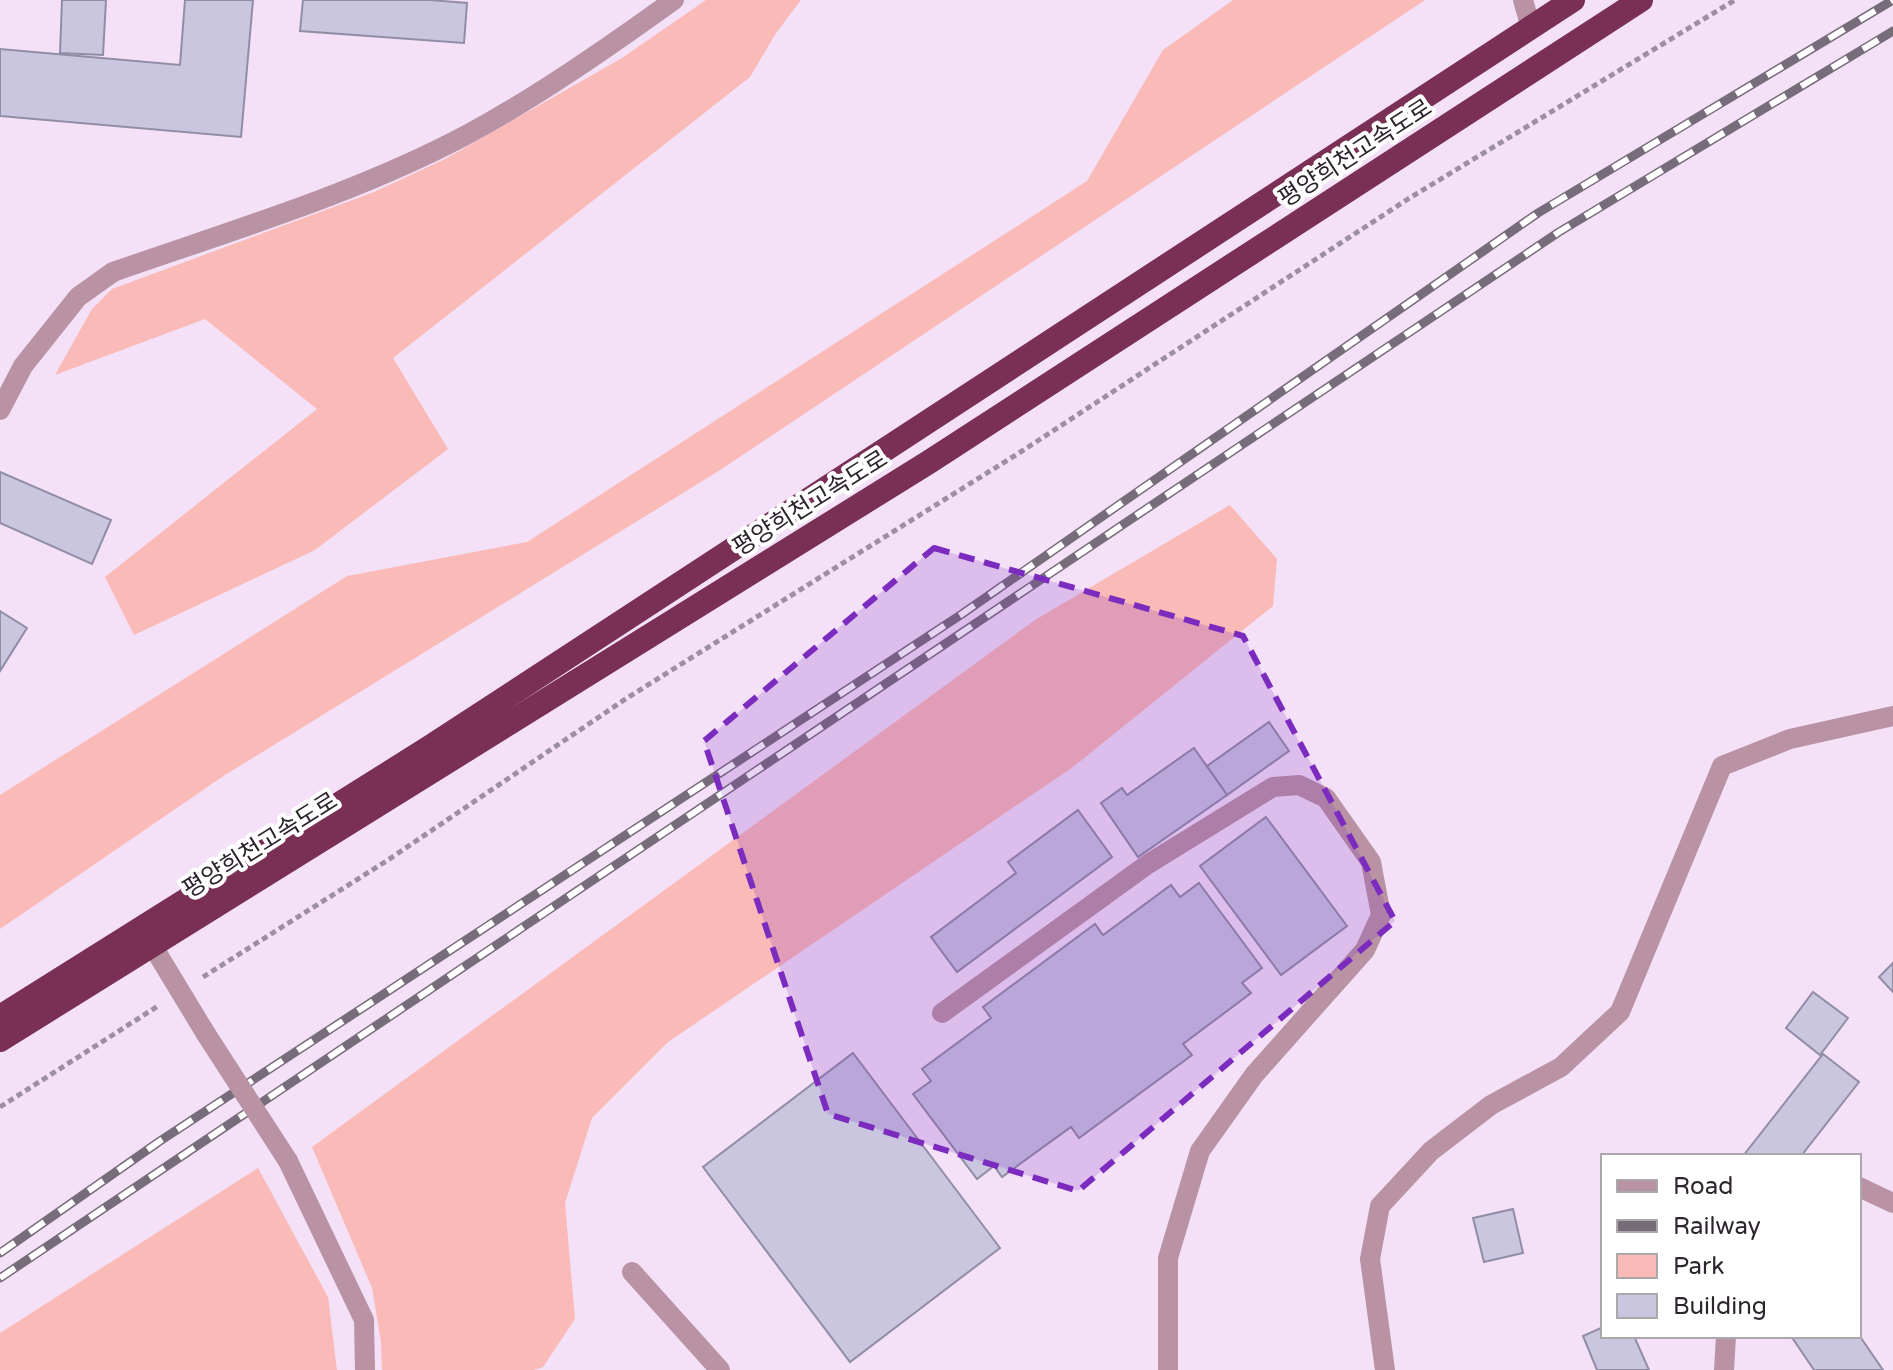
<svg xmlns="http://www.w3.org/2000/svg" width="1893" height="1370" font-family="'Varela Round','Noto Sans KR',sans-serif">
<rect width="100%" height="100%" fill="#f4e1f7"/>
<!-- green -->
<g fill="#fabab7">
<path d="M706 0H801L776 33 750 77 393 358 448 449 315 550 134 635 105 577 317 409 205 319 55 375 92 309 112 289 374 192 445 159 622 58Z"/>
<path d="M1233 0H1425L717 472 225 775 0 929V795L347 576 527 542 1087 181 1163 50Z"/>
<path d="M1230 505 1277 559 1273 606 1073 767 668 1042 592 1118 565 1203 575 1319 543 1367 534 1370H382L381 1342 372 1288 312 1147 1035 620Z"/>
<path d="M258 1168 328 1297 337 1370H0V1333Z"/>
</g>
<!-- building -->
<g fill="#cac6e0" stroke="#908da5" stroke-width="2">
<path d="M62 0H106L103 55 60 53Z"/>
<path d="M185 0H253L241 137 0 116V49L180 65Z"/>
<path d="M303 0H430L467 3 464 43 300 31Z"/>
<path d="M0 472 111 520 92 564 0 523Z"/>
<path d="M0 611 27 628 0 671Z"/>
<path d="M1269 722 1289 751 1227 795 1207 766Z"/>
<path d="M1194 748 1227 795 1138 857 1101 803 1122 788 1127 795Z"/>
<path d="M1078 810 1112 857 957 972 931 937 1016 873 1008 862Z"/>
<path d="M1266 817 1347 926 1281 975 1200 866Z"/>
<path d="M1199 883 1262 968 1242 983 1251 993 1183 1044 1192 1055 1079 1138 1071 1127 1002 1177 994 1166 977 1179 913 1094 931 1081 922 1069 991 1018 983 1007 1095 924 1103 935 1171 885 1180 897Z"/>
<path d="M1893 963V992L1879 977Z"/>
<path d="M1813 992 1848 1018 1820 1055 1786 1028Z"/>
<path d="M853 1053 1000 1248 850 1362 703 1167Z"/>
<path d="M1823 1054 1859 1082 1801 1156H1743Z"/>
<path d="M1513 1209 1523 1253 1484 1262 1473 1218Z"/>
<path d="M1603 1327V1336H1634L1649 1370H1597L1583 1336Z"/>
<path d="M1859 1335 1883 1370H1814L1791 1336Z"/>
</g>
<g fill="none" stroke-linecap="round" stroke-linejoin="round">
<!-- path -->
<g stroke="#9c8f9f" stroke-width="5" stroke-dasharray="6 4" stroke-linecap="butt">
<path d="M203 977 388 860 627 698 1019 453 1408 199 1735 0"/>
<path d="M0 1107 158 1006"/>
</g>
<!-- service -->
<path stroke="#b993a3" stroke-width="20" d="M942 1013 1148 864 1273 787 1299 785 1326 798 1371 862 1381 915 1365 950 1254 1075 1200 1151 1168 1258V1370"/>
<!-- minor -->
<g stroke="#b993a3" stroke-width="20">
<path d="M1523 0 1531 28"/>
<path d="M0 410 23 366 78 297 113 272C233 230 358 193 470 133 540 95 610 46 674 0"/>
<path d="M146 935 206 1034"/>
<path d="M288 1161 364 1320 365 1370"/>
<path d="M1859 1187 1893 1203"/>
<path d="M632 1272 720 1370"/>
<path d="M1385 1370 1370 1259 1380 1206 1431 1151 1491 1105 1561 1067 1620 1012 1722 766 1790 739 1893 716"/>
<path d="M1724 1370 1726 1336"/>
</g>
<!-- motorway -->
<g stroke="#7a2f55" stroke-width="24">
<path d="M0 1017 430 747 1573 0"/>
<path d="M0 1040 929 462 1641 0"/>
</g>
<defs>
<g id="rail">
<path d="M0 1253 160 1141 962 614 1538 213 1893 0"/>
<path d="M0 1278 1559 232 1893 31"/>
</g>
</defs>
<!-- rail casing -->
<use href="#rail" stroke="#776c79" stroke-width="9"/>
<!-- rail -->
<use href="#rail" stroke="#fff" stroke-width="6" stroke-dasharray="18" stroke-linecap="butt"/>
<!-- minor-bridge -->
<path stroke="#b993a3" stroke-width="20" d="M206 1034 288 1161"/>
</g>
<!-- marked area -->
<path fill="#7b2cbf" fill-opacity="0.2" stroke="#7b2cbf" stroke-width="6" stroke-dasharray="16 10" stroke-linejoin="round" d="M934 548 1243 636 1395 921 1078 1191 828 1114 704 741Z"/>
<g text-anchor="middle" stroke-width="8" stroke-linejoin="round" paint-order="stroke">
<!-- street labels -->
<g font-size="24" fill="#2c252d" stroke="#fff">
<text transform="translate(1355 153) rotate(-33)" y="8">평양희천고속도로</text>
<text transform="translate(810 503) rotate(-32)" y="8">평양희천고속도로</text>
<text transform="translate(260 845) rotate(-32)" y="8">평양희천고속도로</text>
</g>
</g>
<!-- legend -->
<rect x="1601" y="1154" width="260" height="184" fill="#ffffff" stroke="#aba8ab" stroke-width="2"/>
<rect x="1617" y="1180" width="40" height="12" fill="#b993a3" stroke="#aba8ab" stroke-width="2"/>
<text x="1673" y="1194" font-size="24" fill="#2c252d">Road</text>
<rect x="1617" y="1220" width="40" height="12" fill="#776c79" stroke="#aba8ab" stroke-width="2"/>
<text x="1673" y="1234" font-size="24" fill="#2c252d">Railway</text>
<rect x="1617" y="1254" width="40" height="24" fill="#fabab7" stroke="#aba8ab" stroke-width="2"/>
<text x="1673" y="1274" font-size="24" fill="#2c252d">Park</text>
<rect x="1617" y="1294" width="40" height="24" fill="#cac6e0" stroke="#aba8ab" stroke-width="2"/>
<text x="1673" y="1314" font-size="24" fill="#2c252d">Building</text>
</svg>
